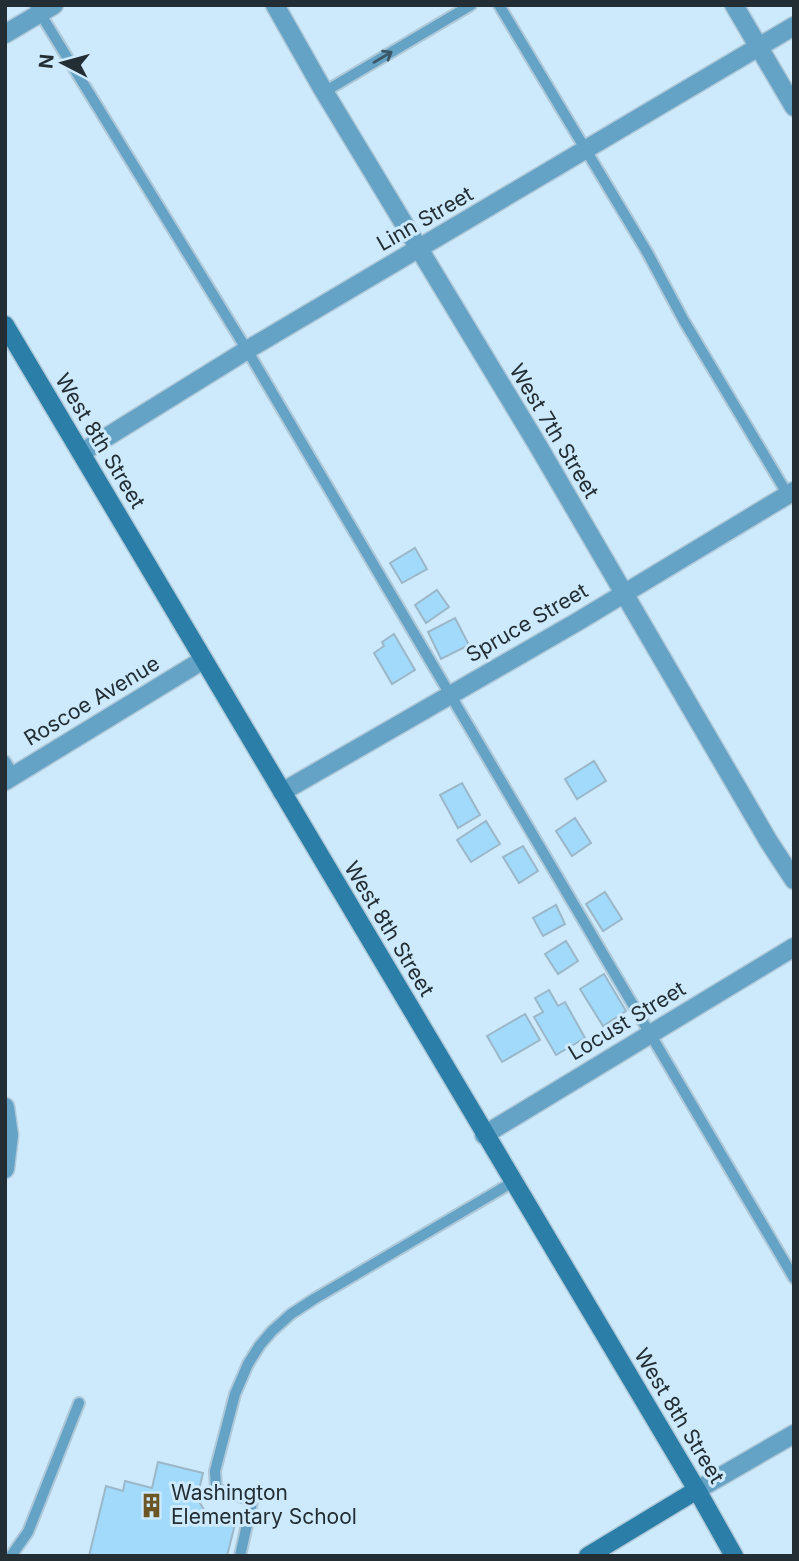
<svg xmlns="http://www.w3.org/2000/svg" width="799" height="1561" font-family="Inter,sans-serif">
<rect width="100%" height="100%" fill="#cdeafc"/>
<!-- building -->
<g fill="#a1dafb" stroke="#9bb7c8" stroke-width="2">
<path d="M415 548 427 569 402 583 390 563Z"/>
<path d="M437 590 449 607 426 623 415 605Z"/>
<path d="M455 618 469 645 441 659 428 632Z"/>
<path d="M394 634 415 670 392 684 374 653 384 646 382 642Z"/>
<path d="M594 761 606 781 577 799 565 779Z"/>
<path d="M462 783 480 815 458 828 440 795Z"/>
<path d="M575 818 591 843 572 856 556 831Z"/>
<path d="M486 821 500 844 471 862 457 840Z"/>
<path d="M523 846 538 871 519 883 503 857Z"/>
<path d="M605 892 622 919 603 931 586 904Z"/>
<path d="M556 905 565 924 543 936 533 918Z"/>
<path d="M566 941 578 961 558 974 545 954Z"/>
<path d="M604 974 626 1011 603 1026 580 989Z"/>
<path d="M549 990 558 1006 565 1002 585 1038 556 1055 534 1017 543 1012 535 998Z"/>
<path d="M525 1014 540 1040 502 1062 487 1036Z"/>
<path d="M158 1462 203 1473 197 1498 206 1513 236 1520 227 1556H89L106 1486 123 1491 125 1481 152 1488Z"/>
</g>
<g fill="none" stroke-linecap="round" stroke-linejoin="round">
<defs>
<g id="lane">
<path d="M35 5 247 350 794 1278"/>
<path d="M499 5 647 252 684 321 788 495"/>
<path d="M324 92 471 5"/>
<path d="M5 761 14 776"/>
<path d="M11 1556 28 1532 79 1403"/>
<path d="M240 1556 252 1502 249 1499 221 1491 216 1487 215 1471 235 1394 248 1364 260 1345 272 1331 291 1314 314 1299 513 1182"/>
</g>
<g id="street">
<path d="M275 5 322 88 537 444 769 842 794 880"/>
<path d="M734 5 794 107"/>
<path d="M5 34 54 5"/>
<path d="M81 453 247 350 794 26"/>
<path d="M5 781 203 660"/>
<path d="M282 792 577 622 794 491"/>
<path d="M5 1107 9 1135 5 1169"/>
<path d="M484 1135 794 947"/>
<path d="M697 1490 794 1434"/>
</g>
<g id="secondary">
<path d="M5 325 697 1490 734 1556"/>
<path d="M588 1556 697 1490"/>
</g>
</defs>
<!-- lane casing -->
<use href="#lane" stroke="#aec8d8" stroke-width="14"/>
<!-- street casing -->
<use href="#street" stroke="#aec8d8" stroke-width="21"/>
<!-- secondary casing -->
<use href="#secondary" stroke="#aec8d8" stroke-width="21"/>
<!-- lane -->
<use href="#lane" stroke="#64a2c6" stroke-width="10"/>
<!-- street -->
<use href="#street" stroke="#64a2c6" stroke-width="18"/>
<!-- secondary -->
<use href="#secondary" stroke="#2b7ea7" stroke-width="18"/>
</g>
<!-- one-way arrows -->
<defs><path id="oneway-shaft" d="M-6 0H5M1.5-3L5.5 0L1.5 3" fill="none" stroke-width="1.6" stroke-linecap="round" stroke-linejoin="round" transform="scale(1.75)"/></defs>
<use stroke="#3a5767" href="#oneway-shaft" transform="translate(383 57) rotate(-31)"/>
<!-- icons -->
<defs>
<symbol id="building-bare" viewBox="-9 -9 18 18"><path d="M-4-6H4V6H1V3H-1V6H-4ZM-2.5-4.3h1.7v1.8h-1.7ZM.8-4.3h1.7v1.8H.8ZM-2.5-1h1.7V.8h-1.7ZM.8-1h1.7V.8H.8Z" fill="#6c5626" stroke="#cdeafc" stroke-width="2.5" paint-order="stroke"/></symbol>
</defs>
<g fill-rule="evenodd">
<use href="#building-bare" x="134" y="1488" width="35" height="35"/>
</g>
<g text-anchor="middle" stroke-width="6" stroke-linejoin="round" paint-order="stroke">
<!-- street labels -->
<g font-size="21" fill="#232e34" stroke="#cdeafc">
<text transform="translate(425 219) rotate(-30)" y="7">Linn Street</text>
<text transform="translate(554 431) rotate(59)" y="7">West 7th Street</text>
<text transform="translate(100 441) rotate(59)" y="7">West 8th Street</text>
<text transform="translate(527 623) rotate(-30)" y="7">Spruce Street</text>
<text transform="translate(92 701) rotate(-31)" y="7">Roscoe Avenue</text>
<text transform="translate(389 929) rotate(59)" y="7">West 8th Street</text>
<text transform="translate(627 1021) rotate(-31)" y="7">Locust Street</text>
<text transform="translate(679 1416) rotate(59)" y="7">West 8th Street</text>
</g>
<!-- poi labels -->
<g font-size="21" fill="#232e34" stroke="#cdeafc" text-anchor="start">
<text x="171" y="1500">Washington<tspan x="171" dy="24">Elementary School</tspan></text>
</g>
</g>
<!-- border -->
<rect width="799" height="1561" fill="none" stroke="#232e34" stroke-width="14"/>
<!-- north arrow -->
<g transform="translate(63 63) rotate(276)" stroke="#cdeafc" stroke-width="5" paint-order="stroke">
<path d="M0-5L12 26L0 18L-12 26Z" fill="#232e34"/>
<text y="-10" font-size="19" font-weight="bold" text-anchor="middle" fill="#232e34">N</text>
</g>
</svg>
